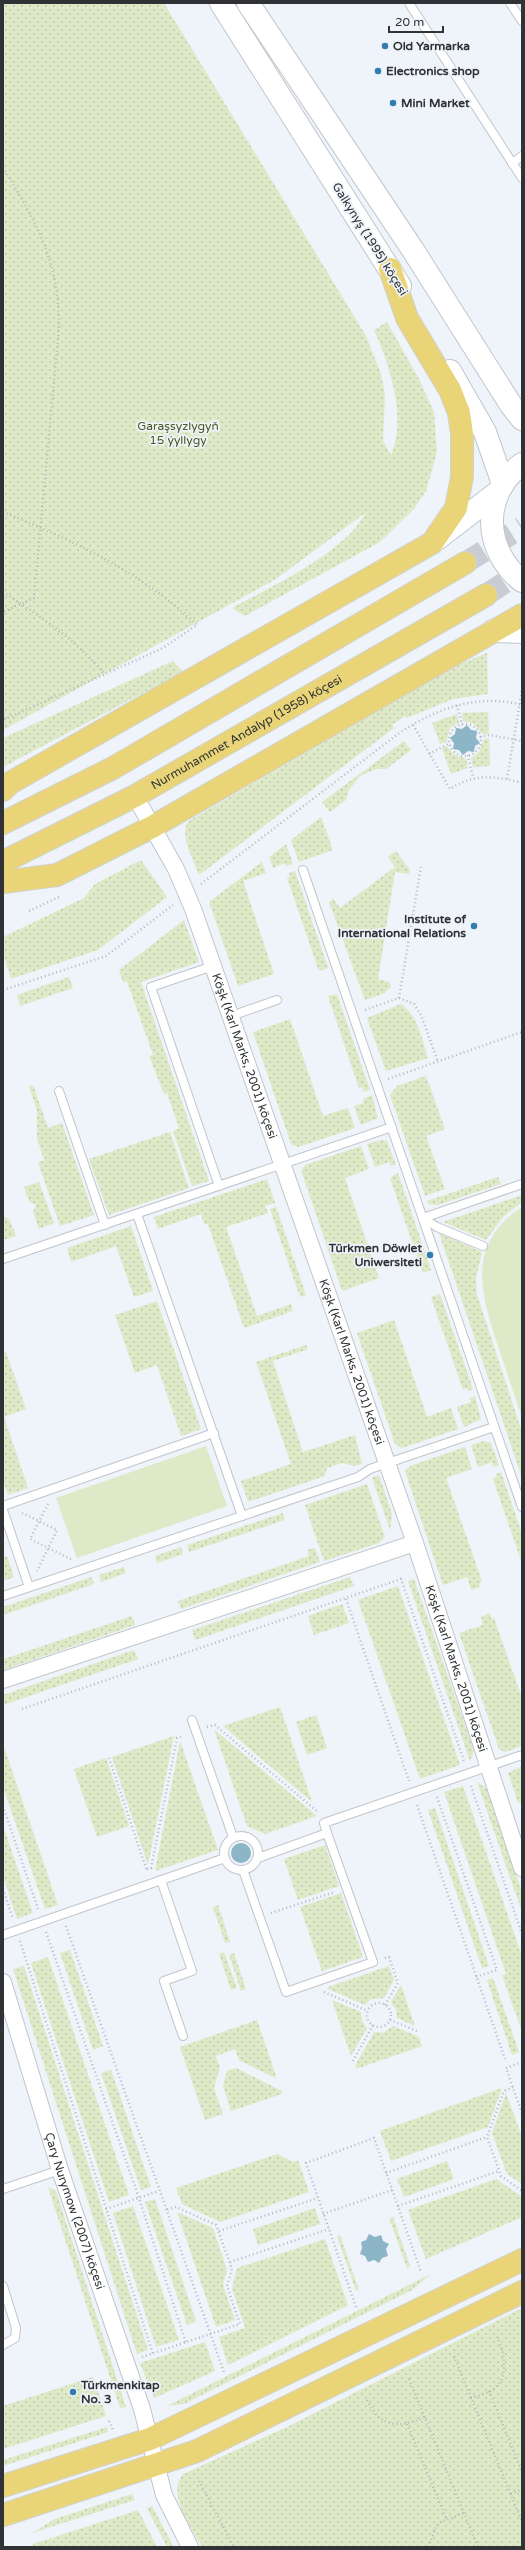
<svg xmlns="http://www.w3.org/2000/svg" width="525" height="2550" font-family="'Varela Round',sans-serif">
<defs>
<pattern id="green-dots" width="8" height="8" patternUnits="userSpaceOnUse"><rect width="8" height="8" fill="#dee9c7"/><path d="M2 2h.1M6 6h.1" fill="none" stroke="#bfc8ac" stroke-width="1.8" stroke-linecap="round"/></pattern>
</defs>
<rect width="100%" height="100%" fill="#eff3fa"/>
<!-- green -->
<g fill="url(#green-dots)">
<path d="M3 3H164L366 336 381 374 385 394 383 441 391 455C407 416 390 366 374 330L387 322 420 381 434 412 437 452 426 491 414 509 380 542 245 616 232 608C269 588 348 551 365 513L276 579 3 730Z"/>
<path d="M487 653 488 694 453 699 407 718 405 716 392 725 394 728 199 875C194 861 177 832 190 820L458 665Z"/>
<path d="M173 661 183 672 3 767V738Z"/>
<path d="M488 712 489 733 483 734 473 723 463 721 462 713Z"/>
<path d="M457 714 459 722 450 728 446 742 440 744 432 723Z"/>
<path d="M489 738 490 766 473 767 471 758 479 752 484 739Z"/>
<path d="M404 741 411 750 386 769H376L360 776 349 790 346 800 330 812 322 802Z"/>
<path d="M447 746 453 754 466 759 468 768 451 774 442 748Z"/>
<path d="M321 817 333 850 299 862 291 840Z"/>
<path d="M286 844 293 864 286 866 285 863 273 868 269 857Z"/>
<path d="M396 851 410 870 409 874 395 872 378 979 389 982 391 987 383 994 365 1000 329 902 333 899 340 908 395 867 388 857Z"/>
<path d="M141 860 167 897 98 950 11 979 3 954V937L84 898 95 884Z"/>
<path d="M262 862 266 873 243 881 274 974 238 986 209 902Z"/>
<path d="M295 871 328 968 319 971 287 878 290 877 289 873Z"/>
<path d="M184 920 199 962 141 982 209 1181 192 1186 173 1131 179 1128 167 1093 164 1094 149 1056 153 1055 127 981 123 982 119 970Z"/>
<path d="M69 977 73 988 20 1006 17 995Z"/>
<path d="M337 994 370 1090 364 1092 362 1087 359 1088 328 996Z"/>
<path d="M401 1004C418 1015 422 1040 428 1058L386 1071 367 1018Z"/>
<path d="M290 1019 323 1116 348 1108 355 1128 298 1147 291 1144 253 1032Z"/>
<path d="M426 1076 445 1129 426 1136 445 1189 425 1196 390 1095 397 1086Z"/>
<path d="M33 1085 48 1128 62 1123 94 1215 60 1226 38 1162 44 1160 37 1138V1111L29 1087Z"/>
<path d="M372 1095 378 1118 361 1125 354 1106 364 1103 363 1099Z"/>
<path d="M170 1132 189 1188 109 1215 89 1159Z"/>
<path d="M381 1140 387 1141 396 1165 391 1166 389 1162 375 1167 367 1144Z"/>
<path d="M361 1146 369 1169 345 1178 379 1278 342 1291 301 1170 305 1165Z"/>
<path d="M398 1173 431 1270 423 1273 390 1178Z"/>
<path d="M498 1177 501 1184 438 1205 428 1204 427 1201Z"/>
<path d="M267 1179 275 1203 265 1206 268 1213 226 1227 257 1316 291 1304 293 1311 244 1328 208 1224H204L201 1214 158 1229 154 1217Z"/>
<path d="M39 1182 54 1223 39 1229 33 1212 36 1205 29 1201 24 1187Z"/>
<path d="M522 1195V1202L504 1216 486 1240 443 1222Z"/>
<path d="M276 1207 306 1295 300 1297 270 1209Z"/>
<path d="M3 1216 10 1220 16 1236 3 1240Z"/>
<path d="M131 1226 153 1291 134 1297 116 1246 71 1262 67 1248Z"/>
<path d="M439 1233 482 1252 476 1278 477 1295 522 1432V1478Z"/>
<path d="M440 1294 473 1389 468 1391 466 1388 463 1390 431 1297Z"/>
<path d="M157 1301 201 1429 181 1436 157 1365 135 1373 115 1315Z"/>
<path d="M394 1320 427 1417 451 1408 458 1429 402 1448 395 1444 357 1333Z"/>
<path d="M306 1345 308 1349 273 1361 303 1452 355 1435 362 1464 354 1466 342 1463 327 1468 325 1476 248 1502 241 1481 291 1464 256 1362Z"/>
<path d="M6 1352 26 1409 4 1417 28 1488 8 1495 3 1480V1353Z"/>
<path d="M475 1396 481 1419 464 1427 457 1407 471 1402 470 1398Z"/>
<path d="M484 1441 491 1443 499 1465 493 1467 492 1462 478 1467 471 1445Z"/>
<path d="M465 1447 472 1469 446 1478 482 1581 479 1583 480 1587 471 1590 467 1577 443 1585 405 1471 410 1466Z"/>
<path d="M501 1472 522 1534V1563L493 1479 497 1477 496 1474Z"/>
<path d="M379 1475 392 1514 390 1530 372 1478Z"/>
<path d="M367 1484 385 1537 379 1543 324 1561 305 1505Z"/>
<path d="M283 1513 285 1520 189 1552 187 1545Z"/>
<path d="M181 1547 183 1554 157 1563 155 1556Z"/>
<path d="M315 1548 320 1562 181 1609 178 1601 309 1556 307 1550Z"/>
<path d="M7 1556 14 1577 3 1581V1558Z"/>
<path d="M124 1567 126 1573 101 1582 99 1575Z"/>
<path d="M92 1577 94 1584 3 1615V1607Z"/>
<path d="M350 1577 354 1586 195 1640 192 1630Z"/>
<path d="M414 1579 474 1751 470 1761 408 1581Z"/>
<path d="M398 1586 460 1765 420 1779 358 1600Z"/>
<path d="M342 1604 349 1623 314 1635 308 1616Z"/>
<path d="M490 1613 491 1619 494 1618 522 1698V1746L505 1752 499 1749 459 1633 483 1625 481 1617Z"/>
<path d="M132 1616 135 1625 3 1670V1658L4 1659Z"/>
<path d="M134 1650 138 1659 3 1705V1695Z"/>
<path d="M280 1707 312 1802 223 1726Z"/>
<path d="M316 1715 327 1748 307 1755 296 1722Z"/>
<path d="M214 1729 317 1816 265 1834 247 1826Z"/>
<path d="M174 1736 148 1865 112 1757Z"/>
<path d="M180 1741 218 1850 155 1871Z"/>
<path d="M3 1744 58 1905 45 1909 3 1787Z"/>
<path d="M106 1758 129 1826 97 1837 74 1769Z"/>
<path d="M522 1766V1802L518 1803 508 1773Z"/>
<path d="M477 1782 487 1789 522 1892V1912Z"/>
<path d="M463 1786 522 1956V2032L502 1975 506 1974 444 1792Z"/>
<path d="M435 1808 489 1966 482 1968 428 1810Z"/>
<path d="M3 1826 33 1913 17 1919 3 1876Z"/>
<path d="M325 1845 339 1886 298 1900 284 1859Z"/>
<path d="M341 1893 363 1957 322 1971 300 1907Z"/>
<path d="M218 1905 230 1942 225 1943 213 1907Z"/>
<path d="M70 1950 103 2046 93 2050 60 1953Z"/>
<path d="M224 1952 237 1988 231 1990 219 1954Z"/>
<path d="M234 1953 246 1989 241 1991 229 1955Z"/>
<path d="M48 1957 129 2195 109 2202 31 1963Z"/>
<path d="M24 1966 148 2350 137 2354 13 1969Z"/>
<path d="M389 1966 394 1980 384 1998 371 1999 365 2005 328 1989V1987Z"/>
<path d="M493 1978 519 2052 512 2055 487 1980Z"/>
<path d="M401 1985 415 2026 397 2018 396 2010 391 2002Z"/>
<path d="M332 2000 361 2012 362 2021 367 2028 351 2056Z"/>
<path d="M257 2020 277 2079 239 2060 235 2049 216 2056 220 2067 214 2088 223 2114 205 2120 180 2047Z"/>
<path d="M393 2026 419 2037 422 2046 356 2069 355 2066 374 2032 383 2033Z"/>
<path d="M236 2068 282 2091V2094L231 2111 223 2086 227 2071Z"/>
<path d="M111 2070 151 2187 141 2190 101 2073Z"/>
<path d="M502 2088 488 2127 391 2161 380 2131Z"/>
<path d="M506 2093 522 2137V2184L507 2174 492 2133Z"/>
<path d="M277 2154 293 2162 298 2160 309 2192 220 2222 182 2204 176 2188Z"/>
<path d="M447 2161 454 2179 404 2197 397 2179Z"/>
<path d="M496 2179 522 2197V2217L426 2259 408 2210Z"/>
<path d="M48 2187 56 2191 126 2407 120 2408Z"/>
<path d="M155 2199 196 2321 187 2325 145 2202Z"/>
<path d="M133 2206 179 2340 156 2347 113 2213Z"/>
<path d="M315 2208 320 2224 258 2245 253 2229Z"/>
<path d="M177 2212 213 2228 227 2270 223 2285 235 2320 216 2327Z"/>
<path d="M393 2217 410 2266 407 2268 389 2218Z"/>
<path d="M340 2235 359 2290 356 2291 337 2236Z"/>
<path d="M325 2239 348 2305 228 2365 219 2337 245 2328 232 2288 237 2268Z"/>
<path d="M431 2274 412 2290 184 2404 167 2406Z"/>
<path d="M522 2308V2547H202C192 2528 166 2495 183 2474L287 2427Z"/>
<path d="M205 2342 215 2371 154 2398 140 2363Z"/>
<path d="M93 2377 106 2416 3 2449V2406Z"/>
<path d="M107 2427 108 2432 3 2466V2460Z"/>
<path d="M132 2494 135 2500 32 2533 55 2519Z"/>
<path d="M152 2506 174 2547H167L147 2508Z"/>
<path d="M138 2510 157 2547H32L33 2544Z"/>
</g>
<!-- pitch -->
<g fill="#dee9c7">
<path d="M522 1207V1418C514 1394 506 1370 498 1346 480 1292 466 1244 522 1207Z"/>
<path d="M206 1446 227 1506 77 1558 56 1498Z"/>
</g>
<!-- water -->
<g fill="#8cb5c7">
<path d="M467 725 471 730 477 731 476 738 480 743 475 746 474 752 468 751 463 755 459 750 453 749 454 743 450 738 455 734 456 728 462 729Z"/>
<circle cx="241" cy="1853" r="10"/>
<path d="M369 2234 375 2237 381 2235 383 2241 389 2244 386 2249 388 2256 382 2258 379 2263 374 2260 368 2262 365 2256 360 2254 362 2248 361 2242 366 2240Z"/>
</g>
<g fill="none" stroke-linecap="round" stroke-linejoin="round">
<!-- primary-tunnel -->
<g stroke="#c9ccd3" stroke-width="22" stroke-dasharray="22 11" stroke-linecap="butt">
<path d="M465 563 522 527"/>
<path d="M486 595 522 571"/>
</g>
<defs>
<g id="service">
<path d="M409 3 522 178"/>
<path d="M510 3 522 21"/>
<path d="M512 163 522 156"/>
<path d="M303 870 522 1507"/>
<path d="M213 966 151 987 219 1186"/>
<path d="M231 1016 277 1000"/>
<path d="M59 1091 105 1225"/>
<path d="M137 1214 242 1516"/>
<path d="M423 1218 522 1184"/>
<path d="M423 1218 437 1227 483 1246"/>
<path d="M3 1259 392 1127"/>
<path d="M3 1506 214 1433"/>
<path d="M3 1510 29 1587"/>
<path d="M3 1596 358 1477 370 1469 494 1427"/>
<path d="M192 1720 233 1837"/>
<circle cx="241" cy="1853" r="17"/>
<path d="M258 1858 327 1833 324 1823 522 1755"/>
<path d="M243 1870 286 1992 373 1962 327 1833"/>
<path d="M161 1880 192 1971 164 1981 183 2036"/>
<path d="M3 1935 225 1858"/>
<path d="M3 2189 60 2170"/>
<path d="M3 2286 16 2328 15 2338 3 2345"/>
</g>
<g id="minor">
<path id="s1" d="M135 796 176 869 193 909 415 1543 522 1868"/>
<path d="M3 1680 415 1543"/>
<path id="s2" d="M3 1982 60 2170 142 2409 164 2495 190 2547"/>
</g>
<g id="secondary">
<path d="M221 3 400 286"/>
<path d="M248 3 413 250 511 405 522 419"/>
<path d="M450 371 485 432 503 484"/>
<path d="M522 464C481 494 483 550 522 581"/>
<path d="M437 539 498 492"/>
<path d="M493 631 522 632"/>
</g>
<g id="primary">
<path d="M3 790 10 783 432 543 456 508 462 477V434L459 413 450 390 407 318 390 269"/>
<path d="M3 823 113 768 465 563"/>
<path id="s3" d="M3 862 135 796 486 595"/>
<path d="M3 882 57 875 152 827 522 615"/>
<path d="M3 2486 150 2439 522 2260"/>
<path d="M3 2515 197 2451 522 2292"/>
</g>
</defs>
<!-- service casing -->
<use href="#service" stroke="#c1c5cc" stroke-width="10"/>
<!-- minor casing -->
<use href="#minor" stroke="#c1c5cc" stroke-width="18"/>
<!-- secondary casing -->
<use href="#secondary" stroke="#c1c5cc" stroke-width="24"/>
<!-- primary casing -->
<use href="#primary" stroke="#d1d2d3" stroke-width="24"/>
<!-- path -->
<g stroke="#b6b9bf" stroke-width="2.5" stroke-dasharray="1 3" stroke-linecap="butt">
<path d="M3 167C36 223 59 259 59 327L34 598 3 612"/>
<path d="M3 512C71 539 144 574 197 625L161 649 3 720"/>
<path d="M3 592C39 616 77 640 105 675"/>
<path d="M457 705 462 725"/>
<circle cx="465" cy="740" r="16"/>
<path d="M413 725 450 789C474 773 496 776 522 783"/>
<path d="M480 737 489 735 522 741"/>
<path d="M429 754 450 743"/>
<path d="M468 755 473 778"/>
<path d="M507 779 522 690"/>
<path d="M201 884 398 734C434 709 478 693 522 705"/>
<path d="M29 911 61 896"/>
<path d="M3 990 106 956 173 905"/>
<path d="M399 998 421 867"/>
<path d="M365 1010 399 998 414 1004 421 1015 438 1062"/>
<path d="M388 1079 522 1032"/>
<path d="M48 1504 30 1539 71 1559"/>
<path d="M22 1513 57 1530 37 1571"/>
<path d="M346 1599 409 1781"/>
<path d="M22 1709 401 1579 464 1761"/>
<path d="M207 1727 215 1725 318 1812"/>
<path d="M109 1758 147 1871"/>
<path d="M471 1786 522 1934"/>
<path d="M437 1797 497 1970 476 1977"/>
<path d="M417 1805 505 2059"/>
<path d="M3 1806 38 1909"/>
<path d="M147 1869 151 1868 177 1738 184 1736"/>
<path d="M3 1889 13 1919"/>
<path d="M271 1913 335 1892"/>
<path d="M66 1926 224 2372"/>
<path d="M46 1932 139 2198 186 2343"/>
<path d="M20 1941 153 2354"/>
<path d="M385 1958 389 1957 398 1983 385 2005"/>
<path d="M324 1992 368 2011"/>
<circle cx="379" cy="2015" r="12"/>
<path d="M390 2020 417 2031"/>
<path d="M353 2061 373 2025"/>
<path d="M522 2062 506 2068 522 2113"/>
<path d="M513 2087 504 2091 487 2137 501 2176 522 2191"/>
<path d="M386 2173 487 2137"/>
<path d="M398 2206 499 2171"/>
<path d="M106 2209 159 2191"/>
<path d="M323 2214 392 2190"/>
<path d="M219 2231 318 2198"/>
<path d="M230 2262 329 2229"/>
<path d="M356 2307 306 2163 374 2138 421 2272"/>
<path d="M454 2356 522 2522"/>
<path d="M142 2357 240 2324 227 2286 232 2269 216 2225 176 2207 166 2210"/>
<path d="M409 2379 478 2547"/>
<path d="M489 2391 522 2472"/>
<path d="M471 2398C478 2396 486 2394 492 2390 511 2378 504 2351 496 2335"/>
<path d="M367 2400C382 2429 398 2428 425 2417"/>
<path d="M109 2421 113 2430"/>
<path d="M407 2424 447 2520"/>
<path d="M199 2481 234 2547"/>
<path d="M511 2494 522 2489"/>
<path d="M428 2547 438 2523 464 2513"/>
</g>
<!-- service -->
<use href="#service" stroke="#fff" stroke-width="8"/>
<!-- minor -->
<use href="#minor" stroke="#fff" stroke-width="16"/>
<!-- secondary -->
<use href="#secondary" stroke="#fff" stroke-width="22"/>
<!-- primary -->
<use href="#primary" stroke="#e9d577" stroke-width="22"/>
</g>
<!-- markers -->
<g fill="#317db0" stroke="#eff3fa" stroke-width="1.5">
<circle cx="385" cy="46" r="4"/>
<circle cx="378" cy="71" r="4"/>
<circle cx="393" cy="103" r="4"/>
<circle cx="474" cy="926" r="4"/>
<circle cx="430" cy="1255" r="4"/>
<circle cx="73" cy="2392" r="4"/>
</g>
<g text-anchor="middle" stroke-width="3.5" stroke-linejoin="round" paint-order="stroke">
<!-- poi labels -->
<g font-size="12" font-weight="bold" fill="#303235" stroke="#eff3fa" text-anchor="start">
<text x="393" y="50">Old Yarmarka</text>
<text x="386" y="75">Electronics shop</text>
<text x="401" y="107">Mini Market</text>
<text x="466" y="923" text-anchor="end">Institute of<tspan x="466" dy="14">International Relations</tspan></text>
<text x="422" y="1252" text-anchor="end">Türkmen Döwlet<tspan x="422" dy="14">Uniwersiteti</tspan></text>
<text x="81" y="2389">Türkmenkitap<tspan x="81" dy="14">No. 3</tspan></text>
</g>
<!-- street labels -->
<g font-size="12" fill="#303235" stroke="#eff3fa">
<text transform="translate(370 239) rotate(58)" y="4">Galkynyş (1995) köçesi</text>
<text dy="4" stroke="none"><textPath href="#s3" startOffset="276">Nurmuhammet Andalyp (1958) köçesi</textPath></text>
<text dy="4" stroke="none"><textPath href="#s1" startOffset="283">Köşk (Karl Marks, 2001) köçesi</textPath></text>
<text dy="4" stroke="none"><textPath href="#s1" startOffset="607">Köşk (Karl Marks, 2001) köçesi</textPath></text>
<text dy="4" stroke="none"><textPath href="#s1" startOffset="931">Köşk (Karl Marks, 2001) köçesi</textPath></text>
<text dy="4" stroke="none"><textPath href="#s2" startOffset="240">Çary Nurymow (2007) köçesi</textPath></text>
</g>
<!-- park labels -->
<g font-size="12" fill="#4c5a22" stroke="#eff3fa">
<text x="178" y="430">Garaşsyzlygyň<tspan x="178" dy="14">15 ýyllygy</tspan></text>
</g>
</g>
<!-- border -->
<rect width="525" height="2550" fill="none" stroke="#303235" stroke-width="8"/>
<!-- scale -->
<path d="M389 26v6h54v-6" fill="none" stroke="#303235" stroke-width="2"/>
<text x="395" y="26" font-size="12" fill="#303235" stroke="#eff3fa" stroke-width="3" paint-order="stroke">20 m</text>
</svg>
